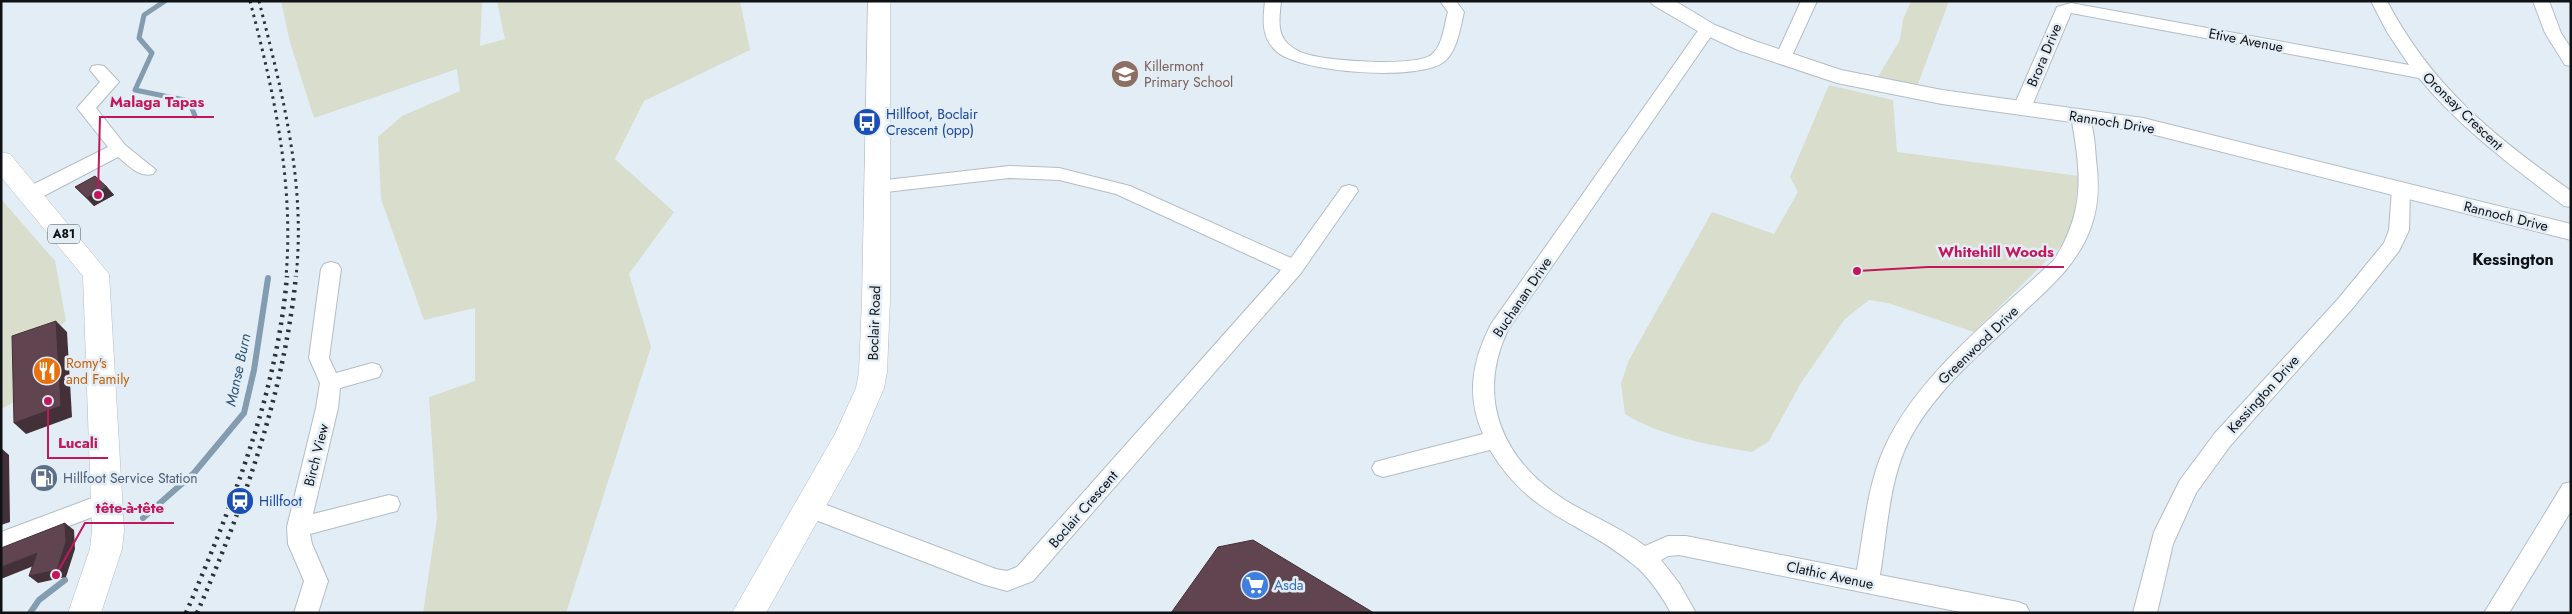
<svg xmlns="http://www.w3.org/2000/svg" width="2572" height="614" font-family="Jost,sans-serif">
<rect width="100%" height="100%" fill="#e3edf6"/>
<!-- green -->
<g fill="#d8ddcc">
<path d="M281 1H482L480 46 505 39 497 1H740L750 50 644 101 615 159 674 212 629 274 651 347 566 613H423L437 518 429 397 475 381V308L424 320 381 199 378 137 402 116 460 91 457 69 314 118 290 42Z"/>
<path d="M1911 1H1949L1916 89 1876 80 1900 40 1903 20Z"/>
<path d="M1829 85 1893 100 1897 152 2079 176 2072 227 2064 243 1974 332 1888 303 1869 300 1845 319 1801 383 1769 441 1752 452C1709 445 1663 437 1625 414L1621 383 1629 360 1712 212 1774 234 1798 192 1790 177Z"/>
<path d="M1 199 55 261 66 321 21 359 14 402 1 409Z"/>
</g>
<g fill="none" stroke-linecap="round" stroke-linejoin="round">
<!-- stream-far1 -->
<path stroke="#839cb0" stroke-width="5" d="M165 1 144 15 139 38 152 53 135 90 189 101 195 116"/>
<!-- stream -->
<g stroke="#839cb0" stroke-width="6">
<path d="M143 518 194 473 244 413 254 370 268 278"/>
<path d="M30 613 39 600 65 580"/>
</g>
<defs>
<g id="minor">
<path d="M1265 1H1281C1280 13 1277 29 1284 39 1289 47 1300 53 1310 55 1330 61 1415 67 1431 55 1443 46 1444 25 1448 12L1440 1H1456L1464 12C1460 28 1458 49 1445 61 1421 82 1299 73 1276 51 1261 37 1263 20 1265 1Z"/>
<path d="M1801 1H1817L1791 58 1789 62H1777L1775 58Z"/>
<path d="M2371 1H2387C2432 87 2494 136 2571 191V207L2564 206C2513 167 2460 128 2419 78L2071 13 2031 108 2028 112H2016L2013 108 2057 7 2071 3 2409 65 2387 32Z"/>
<path d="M2533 1H2549L2561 33 2571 48V66L2565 65 2545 33Z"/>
<path d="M1708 24 1716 29 1508 330C1475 398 1503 461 1565 500 1591 516 1620 527 1645 546L1668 536H1686L1857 570C1864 531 1867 488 1883 451 1915 376 1995 316 2054 260 2086 210 2081 172 2071 116L2074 112H2086C2094 124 2095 146 2096 160 2099 183 2099 205 2091 227 2079 261 2055 283 2029 307 1990 345 1945 381 1916 428 1889 470 1888 527 1880 575L2018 602 2026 605 2030 613H1965L1679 555 1668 556 1661 560 1679 583 1696 613H1671C1661 595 1650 578 1634 565 1580 520 1531 518 1490 450L1383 477 1375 474 1372 468 1375 462 1483 434C1466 396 1472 361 1491 324L1702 25Z"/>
<path d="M98 65 104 66 119 82 96 108 125 145 156 170 153 174C139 178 128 165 118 157L38 199 31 200 24 199 22 194 24 189 108 147 77 108 100 82 90 70 92 66Z"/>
<path d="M1009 166 1059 168 1130 186 1291 258 1342 187 1349 185 1356 187 1358 191 1301 273 1033 581 1007 591 982 584 800 514 797 507 800 500 808 498 996 569 1007 571 1017 567 1281 270 1116 194 1059 180 1009 178 877 193 870 191 868 187 870 183 877 181Z"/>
<path d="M2401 184 2408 186 2410 190 2409 230 2399 251 2352 309 2230 446 2196 493 2173 544 2157 613H2133L2154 532 2180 480 2215 433 2338 299 2384 243 2389 230 2392 190 2394 186Z"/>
<path d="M331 262 338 264 341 269 329 358 336 373 372 363 379 365 382 371 379 377 340 388 338 408 313 514 389 495 397 497 400 504 397 511 389 513 310 534 312 544 328 581 318 613H294L304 581 288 544 287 527 316 408 320 383 309 358 321 269 324 264Z"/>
<path d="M2571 482V511L2509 613H2484L2563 484Z"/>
<path d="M108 492 116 494 119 501 116 508 1 552V532Z"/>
</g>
<path id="tertiary" d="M1650 1H1675L1715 25 1752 40 1841 70 1942 90 2143 118 2571 224V240L2143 132 1942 104 1837 83 1738 50 1701 33 1653 5Z"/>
<path id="secondary" d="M868 1H890V299L887 372 884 388 859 447 766 613H732L835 434 856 388 859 372 862 299Z"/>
<path id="primary" d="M1 152 10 154 109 274 124 530 122 549 101 613H68L90 549 92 530 83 276 1 177Z"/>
</defs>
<!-- minor casing -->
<use href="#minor" stroke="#b3bdc5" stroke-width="2"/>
<!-- tertiary casing -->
<use href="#tertiary" stroke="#b3bdc5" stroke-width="2"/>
<!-- secondary casing -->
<use href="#secondary" stroke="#b3bdc5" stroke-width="1"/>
<!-- primary casing -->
<use href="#primary" stroke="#b3bdc5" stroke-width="1"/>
<!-- minor -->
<use href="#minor" fill="#fff" fill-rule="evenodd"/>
<!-- tertiary -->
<use href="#tertiary" fill="#fff" fill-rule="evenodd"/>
<!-- secondary -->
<use href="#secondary" fill="#fff" fill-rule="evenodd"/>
<!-- primary -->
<use href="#primary" fill="#fff" fill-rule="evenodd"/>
<!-- rail-far1 -->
<g stroke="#2d3135" stroke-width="3" stroke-dasharray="2.5 4.5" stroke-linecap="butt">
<path d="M250 1C274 93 294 182 286 277"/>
<path d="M259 1C282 92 306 182 296 277"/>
</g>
<!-- rail -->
<g stroke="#2d3135" stroke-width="4.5" stroke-dasharray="2.5 5.5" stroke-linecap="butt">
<path d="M186 613C232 505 277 394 287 276"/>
<path d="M197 613C244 505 284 393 296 276"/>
</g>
</g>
<!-- wall -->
<path fill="#533b45" d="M75 187H107L114 195 94 206Z"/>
<!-- shaded-wall -->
<g fill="#433038">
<path d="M107 187 114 195 94 206 87 198Z"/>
<path d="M56 321 67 332 72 417 26 434 14 423Z"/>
<path d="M1 448 9 455 10 522 1 525Z"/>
<path d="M65 523 74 530 75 549 66 577 38 583 29 576Z"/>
<path d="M37 553 46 561 1 579V567Z"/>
</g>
<!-- building -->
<g fill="#604550" stroke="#433038">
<path d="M95 176 107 187 87 198 75 187Z"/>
<path d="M56 321 61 406 14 423 12 336Z"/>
<path d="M65 523 66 542 57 570 29 576 37 553 1 567V548Z"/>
<path d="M1253 540 1374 613H1171L1218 547Z"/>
</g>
<!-- icons -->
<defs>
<symbol id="school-disc" viewBox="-11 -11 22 22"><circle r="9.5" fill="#8d6e63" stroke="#e3edf6"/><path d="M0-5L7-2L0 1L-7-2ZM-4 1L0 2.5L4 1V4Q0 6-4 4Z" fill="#fff"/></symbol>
<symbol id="bus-disc" viewBox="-11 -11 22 22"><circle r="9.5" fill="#1a4fb4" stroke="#e3edf6"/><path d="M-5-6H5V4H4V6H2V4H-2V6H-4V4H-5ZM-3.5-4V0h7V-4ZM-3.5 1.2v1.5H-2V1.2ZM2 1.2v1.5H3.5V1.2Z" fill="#fff"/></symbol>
<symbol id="restaurant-disc" viewBox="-11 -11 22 22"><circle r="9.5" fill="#e8710a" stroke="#e3edf6"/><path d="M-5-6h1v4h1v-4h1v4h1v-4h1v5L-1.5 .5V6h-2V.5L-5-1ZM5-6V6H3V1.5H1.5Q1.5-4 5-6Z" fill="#fff"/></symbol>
<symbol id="fuel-disc" viewBox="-11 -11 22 22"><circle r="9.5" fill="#5c6f8a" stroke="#e3edf6"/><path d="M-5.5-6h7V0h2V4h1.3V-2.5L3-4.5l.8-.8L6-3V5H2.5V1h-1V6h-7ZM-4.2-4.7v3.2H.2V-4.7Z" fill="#fff"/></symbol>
<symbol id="station-disc" viewBox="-11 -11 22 22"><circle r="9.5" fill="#1a4fb4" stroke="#e3edf6"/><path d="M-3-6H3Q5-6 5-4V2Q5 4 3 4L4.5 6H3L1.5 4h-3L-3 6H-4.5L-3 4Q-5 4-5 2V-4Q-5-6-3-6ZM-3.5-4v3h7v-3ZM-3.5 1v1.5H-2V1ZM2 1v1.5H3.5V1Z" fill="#fff"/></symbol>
<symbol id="supermarket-disc" viewBox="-11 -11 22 22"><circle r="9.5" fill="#3f7fe0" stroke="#e3edf6"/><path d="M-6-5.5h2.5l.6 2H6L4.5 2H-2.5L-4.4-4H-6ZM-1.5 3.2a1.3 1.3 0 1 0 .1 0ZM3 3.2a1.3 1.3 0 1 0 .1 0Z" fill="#fff"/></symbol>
</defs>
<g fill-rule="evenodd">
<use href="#school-disc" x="1109" y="58" width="32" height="32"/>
<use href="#bus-disc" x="851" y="106" width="32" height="32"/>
<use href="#restaurant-disc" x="31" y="355" width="32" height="32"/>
<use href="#fuel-disc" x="28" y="462" width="32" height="32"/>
<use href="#station-disc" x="224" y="485" width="32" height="32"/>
<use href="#supermarket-disc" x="1239" y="569" width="32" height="32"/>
</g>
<g text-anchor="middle" stroke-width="5" stroke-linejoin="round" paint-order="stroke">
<!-- shield labels -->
<rect fill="#e3edf6" stroke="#4f5458" stroke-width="1" x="48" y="224.5" width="32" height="19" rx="4"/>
<g font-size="12" font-weight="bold" fill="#0f1215">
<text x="64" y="238">A81</text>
</g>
<!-- street labels -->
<g font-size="14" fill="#0f1215" stroke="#e3edf6">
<text transform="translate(2246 40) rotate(11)" y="5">Etive Avenue</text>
<text transform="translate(2044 55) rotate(-67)" y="5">Brora Drive</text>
<text transform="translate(2463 111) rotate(44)" y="5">Oronsay Crescent</text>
<text transform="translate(2112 122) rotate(9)" y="5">Rannoch Drive</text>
<text transform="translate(2506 216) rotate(14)" y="5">Rannoch Drive</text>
<text transform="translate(1522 297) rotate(-56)" y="5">Buchanan Drive</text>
<text transform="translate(874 323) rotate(-88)" y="5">Boclair Road</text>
<text transform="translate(1978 345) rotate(-44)" y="5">Greenwood Drive</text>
<text transform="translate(2263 394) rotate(-48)" y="5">Kessington Drive</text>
<text transform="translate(316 455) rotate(-76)" y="5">Birch View</text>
<text transform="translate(1083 509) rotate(-49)" y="5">Boclair Crescent</text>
<text transform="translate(1830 575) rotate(12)" y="5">Clathic Avenue</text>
</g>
<!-- education labels -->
<g font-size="14" fill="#785e54" stroke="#e3edf6" text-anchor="start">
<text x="1144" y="71">Killermont<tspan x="1144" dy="16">Primary School</tspan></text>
</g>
<!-- transit labels -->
<g font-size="14" fill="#164399" stroke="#e3edf6" text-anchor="start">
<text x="886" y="119">Hillfoot, Boclair<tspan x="886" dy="16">Crescent (opp)</tspan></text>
<text x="259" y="506">Hillfoot</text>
</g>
<!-- food labels -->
<g font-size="14" fill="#c56008" stroke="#e3edf6" text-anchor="start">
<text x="66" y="368">Romy's<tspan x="66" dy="16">and Family</tspan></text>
</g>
<!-- service labels -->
<g font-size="14" fill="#4e5e75" stroke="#e3edf6" text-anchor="start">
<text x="63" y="483">Hillfoot Service Station</text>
</g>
<!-- shop labels -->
<g font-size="14" fill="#366cbe" stroke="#e3edf6" text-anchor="start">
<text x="1274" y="590">Asda</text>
</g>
<!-- water labels -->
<g font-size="15" font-style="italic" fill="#2a5575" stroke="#e3edf6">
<text transform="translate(238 370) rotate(-78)" y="5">Manse Burn</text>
</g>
<!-- quarter labels -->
<g font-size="16" font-weight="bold" fill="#0f1215" stroke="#e3edf6">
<text x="2513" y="265">Kessington</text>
</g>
</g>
<!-- callouts -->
<path fill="none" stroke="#c2185b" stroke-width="2" d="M98 195L100 117H214M1857 271L1928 267H2064M48 401L48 458H108M56 575L85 523H174"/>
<g fill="#c2185b" stroke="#e3edf6" stroke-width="2">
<circle cx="98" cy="195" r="5"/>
<circle cx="1857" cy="271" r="5"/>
<circle cx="48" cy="401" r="5"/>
<circle cx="56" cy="575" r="5"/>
</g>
<g font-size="15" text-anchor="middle" font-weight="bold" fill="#c2185b" stroke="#e3edf6" stroke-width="5" stroke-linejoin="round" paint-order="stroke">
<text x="157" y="107">Malaga Tapas</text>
<text x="1996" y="257">Whitehill Woods</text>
<text x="78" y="448">Lucali</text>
<text x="130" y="513">tête-à-tête</text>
</g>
<!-- border -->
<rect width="2572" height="614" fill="none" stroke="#0f1215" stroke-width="5"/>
</svg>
